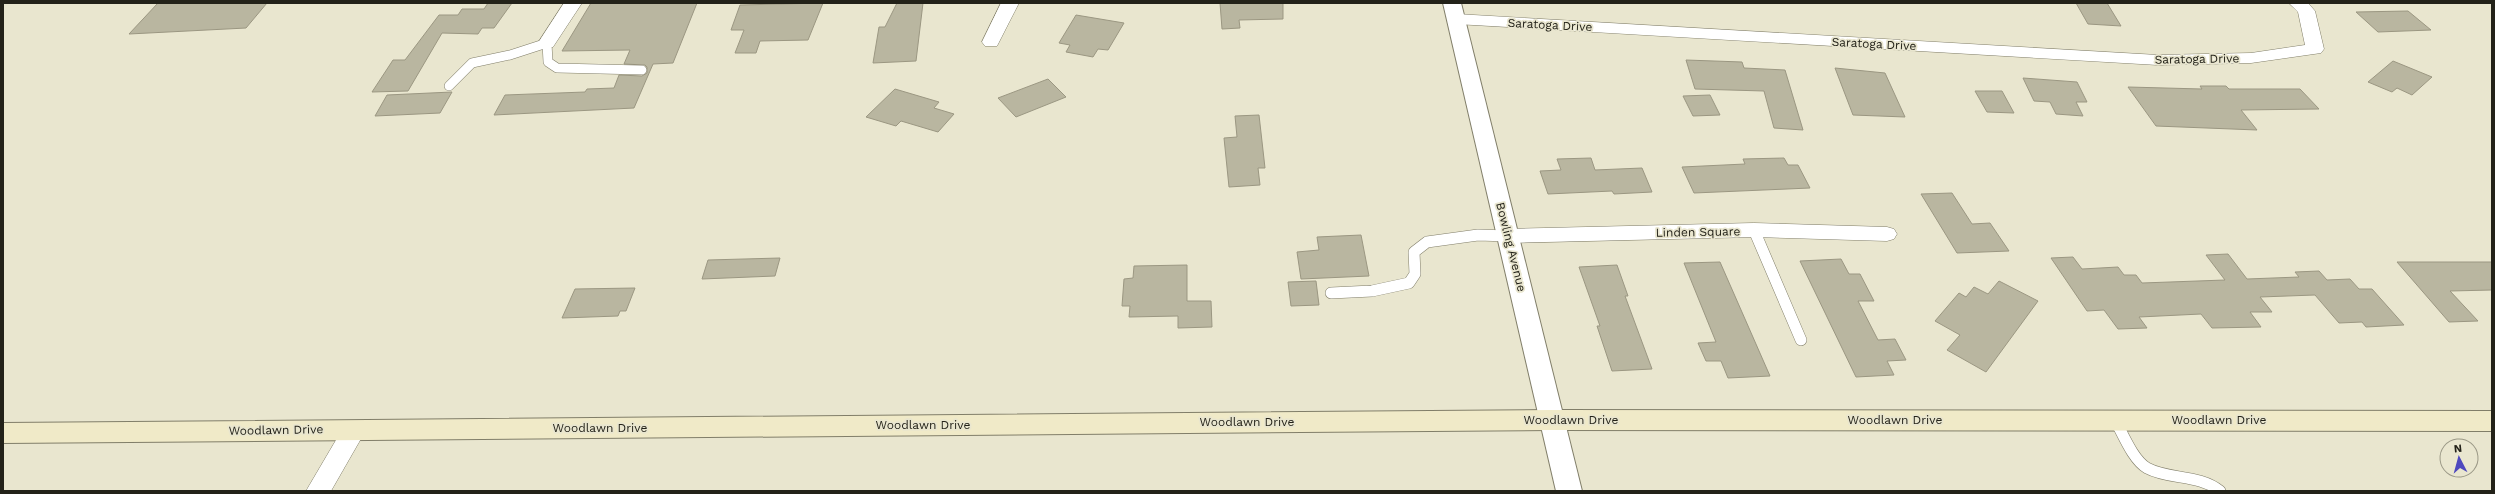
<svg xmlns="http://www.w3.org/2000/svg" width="2495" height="494" font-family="'Work Sans',sans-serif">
<rect width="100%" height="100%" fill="#e9e6cf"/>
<!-- building -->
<g fill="#b9b6a0" stroke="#9b9782">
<path d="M158 3H267L246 28 129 34Z"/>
<path d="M488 3H512L494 28H482L478 34 442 33 408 91 372 92 393 60H405L439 15H458L462 9H484Z"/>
<path d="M591 3H697L673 63 653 64 634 108 494 115 505 95 585 92 587 89 614 88 619 75 642 76 647 73V67L645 65 624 64 630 50 562 51Z"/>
<path d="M823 3 808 40 760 41 756 53H735L744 30H731L740 5Z"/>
<path d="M897 3H923L916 61 873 63 879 27H885Z"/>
<path d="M1220 3H1283V19L1239 20 1240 28 1222 29Z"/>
<path d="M2076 3H2107L2121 26 2088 24Z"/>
<path d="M2408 11 2431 30 2378 32 2356 12Z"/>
<path d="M1076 15 1124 23 1108 50 1098 49 1093 57 1066 52 1070 45 1059 43Z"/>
<path d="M1686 60 1742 62 1744 68 1785 70 1803 130 1774 128 1764 91 1695 89Z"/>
<path d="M2393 61 2432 77 2412 95 2397 88 2392 92 2368 82Z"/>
<path d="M1835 68 1885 73 1905 117 1853 115Z"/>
<path d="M2023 78 2077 82 2087 102H2076L2083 116 2056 114 2050 102 2034 101Z"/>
<path d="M1048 79 1066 97 1016 117 998 98Z"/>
<path d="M2200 86H2226L2229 89H2300L2319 109 2241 110 2257 130 2156 126 2128 87 2202 89Z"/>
<path d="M895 89 939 102 934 108 954 114 938 132 901 121 896 126 866 117Z"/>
<path d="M1975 91H2002L2014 113 1987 112Z"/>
<path d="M452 92 440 113 375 116 387 95Z"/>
<path d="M1710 95 1720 115 1693 116 1683 96Z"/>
<path d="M1259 115 1265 168H1258L1260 185 1229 187 1224 138 1237 137 1235 116Z"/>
<path d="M1591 158 1595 170 1642 168 1652 192 1614 194 1612 191 1548 194 1540 171 1561 170 1557 159Z"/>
<path d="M1784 158 1788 165H1798L1810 188 1694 193 1682 167 1745 164 1743 159Z"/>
<path d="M1952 193 1972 224 1990 223 2009 251 1957 253 1921 194Z"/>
<path d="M1361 235 1369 276 1301 279 1297 252 1319 250 1317 237Z"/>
<path d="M2228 254 2247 279 2299 277 2295 272 2319 271 2327 280 2350 279 2359 289H2372L2404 325 2366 327 2362 322 2339 323 2315 295 2260 297 2272 312H2250L2261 327 2212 328 2201 314 2139 317 2147 328 2118 329 2104 310 2087 311 2051 258 2073 257 2082 269 2118 267 2124 275H2136L2142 283 2225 280 2206 255Z"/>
<path d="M780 258 775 276 702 279 708 260Z"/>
<path d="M1841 259 1849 274H1860L1874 301H1858L1878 340 1895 339 1906 360 1887 361 1894 375 1856 377 1800 261Z"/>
<path d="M1720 262 1770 376 1728 378 1721 361H1706L1698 343 1716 342 1684 263Z"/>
<path d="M2397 262H2492V290L2450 291 2478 321 2449 322Z"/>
<path d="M1187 265V301H1211L1212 327 1178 328V316L1129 317 1130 306H1122L1124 279 1133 278 1134 266Z"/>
<path d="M1617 265 1628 296H1625L1652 369 1612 371 1597 326H1600L1579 267Z"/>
<path d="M1316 281 1319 305 1291 306 1288 282Z"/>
<path d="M1999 281 2038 301 1986 372 1947 350 1960 335 1935 321 1959 293 1966 297 1974 287 1988 294Z"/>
<path d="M635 288 626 311H620L618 316 562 318 575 289Z"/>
</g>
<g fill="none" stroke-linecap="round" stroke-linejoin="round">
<defs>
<path id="service-far1" d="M449 86 472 63 510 55 547 43 548 62 557 68 642 70"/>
<g id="service">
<path d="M1754 230 1801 340"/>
<path d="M1331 293 1372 291 1409 283 1415 274 1414 252 1427 242 1478 235 1508 236"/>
<path d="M2115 420C2123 434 2133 460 2147 468 2169 480 2199 474 2220 491"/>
</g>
<g id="minor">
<path d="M564 3H582L553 47H541L538 43Z"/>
<path d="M1001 3H1019L997 46H985L982 42Z"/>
<path d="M2289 3H2308L2315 11 2324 49 2321 53 2251 63 2158 65 1456 24 1450 23 1447 19 1450 15 1456 14 2158 55 2251 53 2305 45 2298 12Z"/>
<path d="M1754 223 1887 227 1894 229 1897 234 1894 239 1887 241 1754 237 1508 243 1501 241 1498 236 1501 231 1508 229Z"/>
<path d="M354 421 362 423 366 430 331 491H306L346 423Z"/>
</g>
<path id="tertiary" d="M1443 3H1461L1582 491H1556Z"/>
<path id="secondary" d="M1551 410 2492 411V431L1551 430 3 443V423Z"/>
</defs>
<!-- service-far1 casing -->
<use href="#service-far1" stroke="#817e69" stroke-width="10"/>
<!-- service casing -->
<use href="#service" stroke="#817e69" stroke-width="12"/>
<!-- minor casing -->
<use href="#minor" stroke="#817e69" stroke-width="1"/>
<!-- tertiary casing -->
<use href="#tertiary" stroke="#817e69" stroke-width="2"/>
<!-- secondary casing -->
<use href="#secondary" stroke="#817e69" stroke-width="2"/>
<!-- service-far1 -->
<use href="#service-far1" stroke="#fff" stroke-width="9"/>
<!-- service -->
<use href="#service" stroke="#fff" stroke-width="11"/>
<!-- minor -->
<use href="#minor" fill="#fff" fill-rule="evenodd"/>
<!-- tertiary -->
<use href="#tertiary" fill="#fff" fill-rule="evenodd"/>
<!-- secondary -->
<use href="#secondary" fill="#f0eac8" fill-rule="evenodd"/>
</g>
<g text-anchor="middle" stroke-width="3.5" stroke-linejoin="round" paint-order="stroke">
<!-- street labels -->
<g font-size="12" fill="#232219" stroke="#e9e6cf">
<text transform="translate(1550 25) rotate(3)" y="4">Saratoga Drive</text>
<text transform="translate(1874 44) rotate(3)" y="4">Saratoga Drive</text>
<text transform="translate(2197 59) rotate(-1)" y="4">Saratoga Drive</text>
<text transform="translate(1698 232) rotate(-1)" y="4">Linden Square</text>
<text transform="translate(1511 247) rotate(76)" y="4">Bowling Avenue</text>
<text x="1571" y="424">Woodlawn Drive</text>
<text x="1895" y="424">Woodlawn Drive</text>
<text x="2219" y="424">Woodlawn Drive</text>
<text x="1247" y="426">Woodlawn Drive</text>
<text x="923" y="429">Woodlawn Drive</text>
<text x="600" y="432">Woodlawn Drive</text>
<text transform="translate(276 430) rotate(-1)" y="4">Woodlawn Drive</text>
</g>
</g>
<!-- border -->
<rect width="2495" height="494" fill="none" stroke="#232219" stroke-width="8"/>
<!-- north arrow -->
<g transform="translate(2459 458) rotate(354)"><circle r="19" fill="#e9e6cf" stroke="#9a9886"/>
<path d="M0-3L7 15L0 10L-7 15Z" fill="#4e48be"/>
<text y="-6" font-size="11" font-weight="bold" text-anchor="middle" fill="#232219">N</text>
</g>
</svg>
